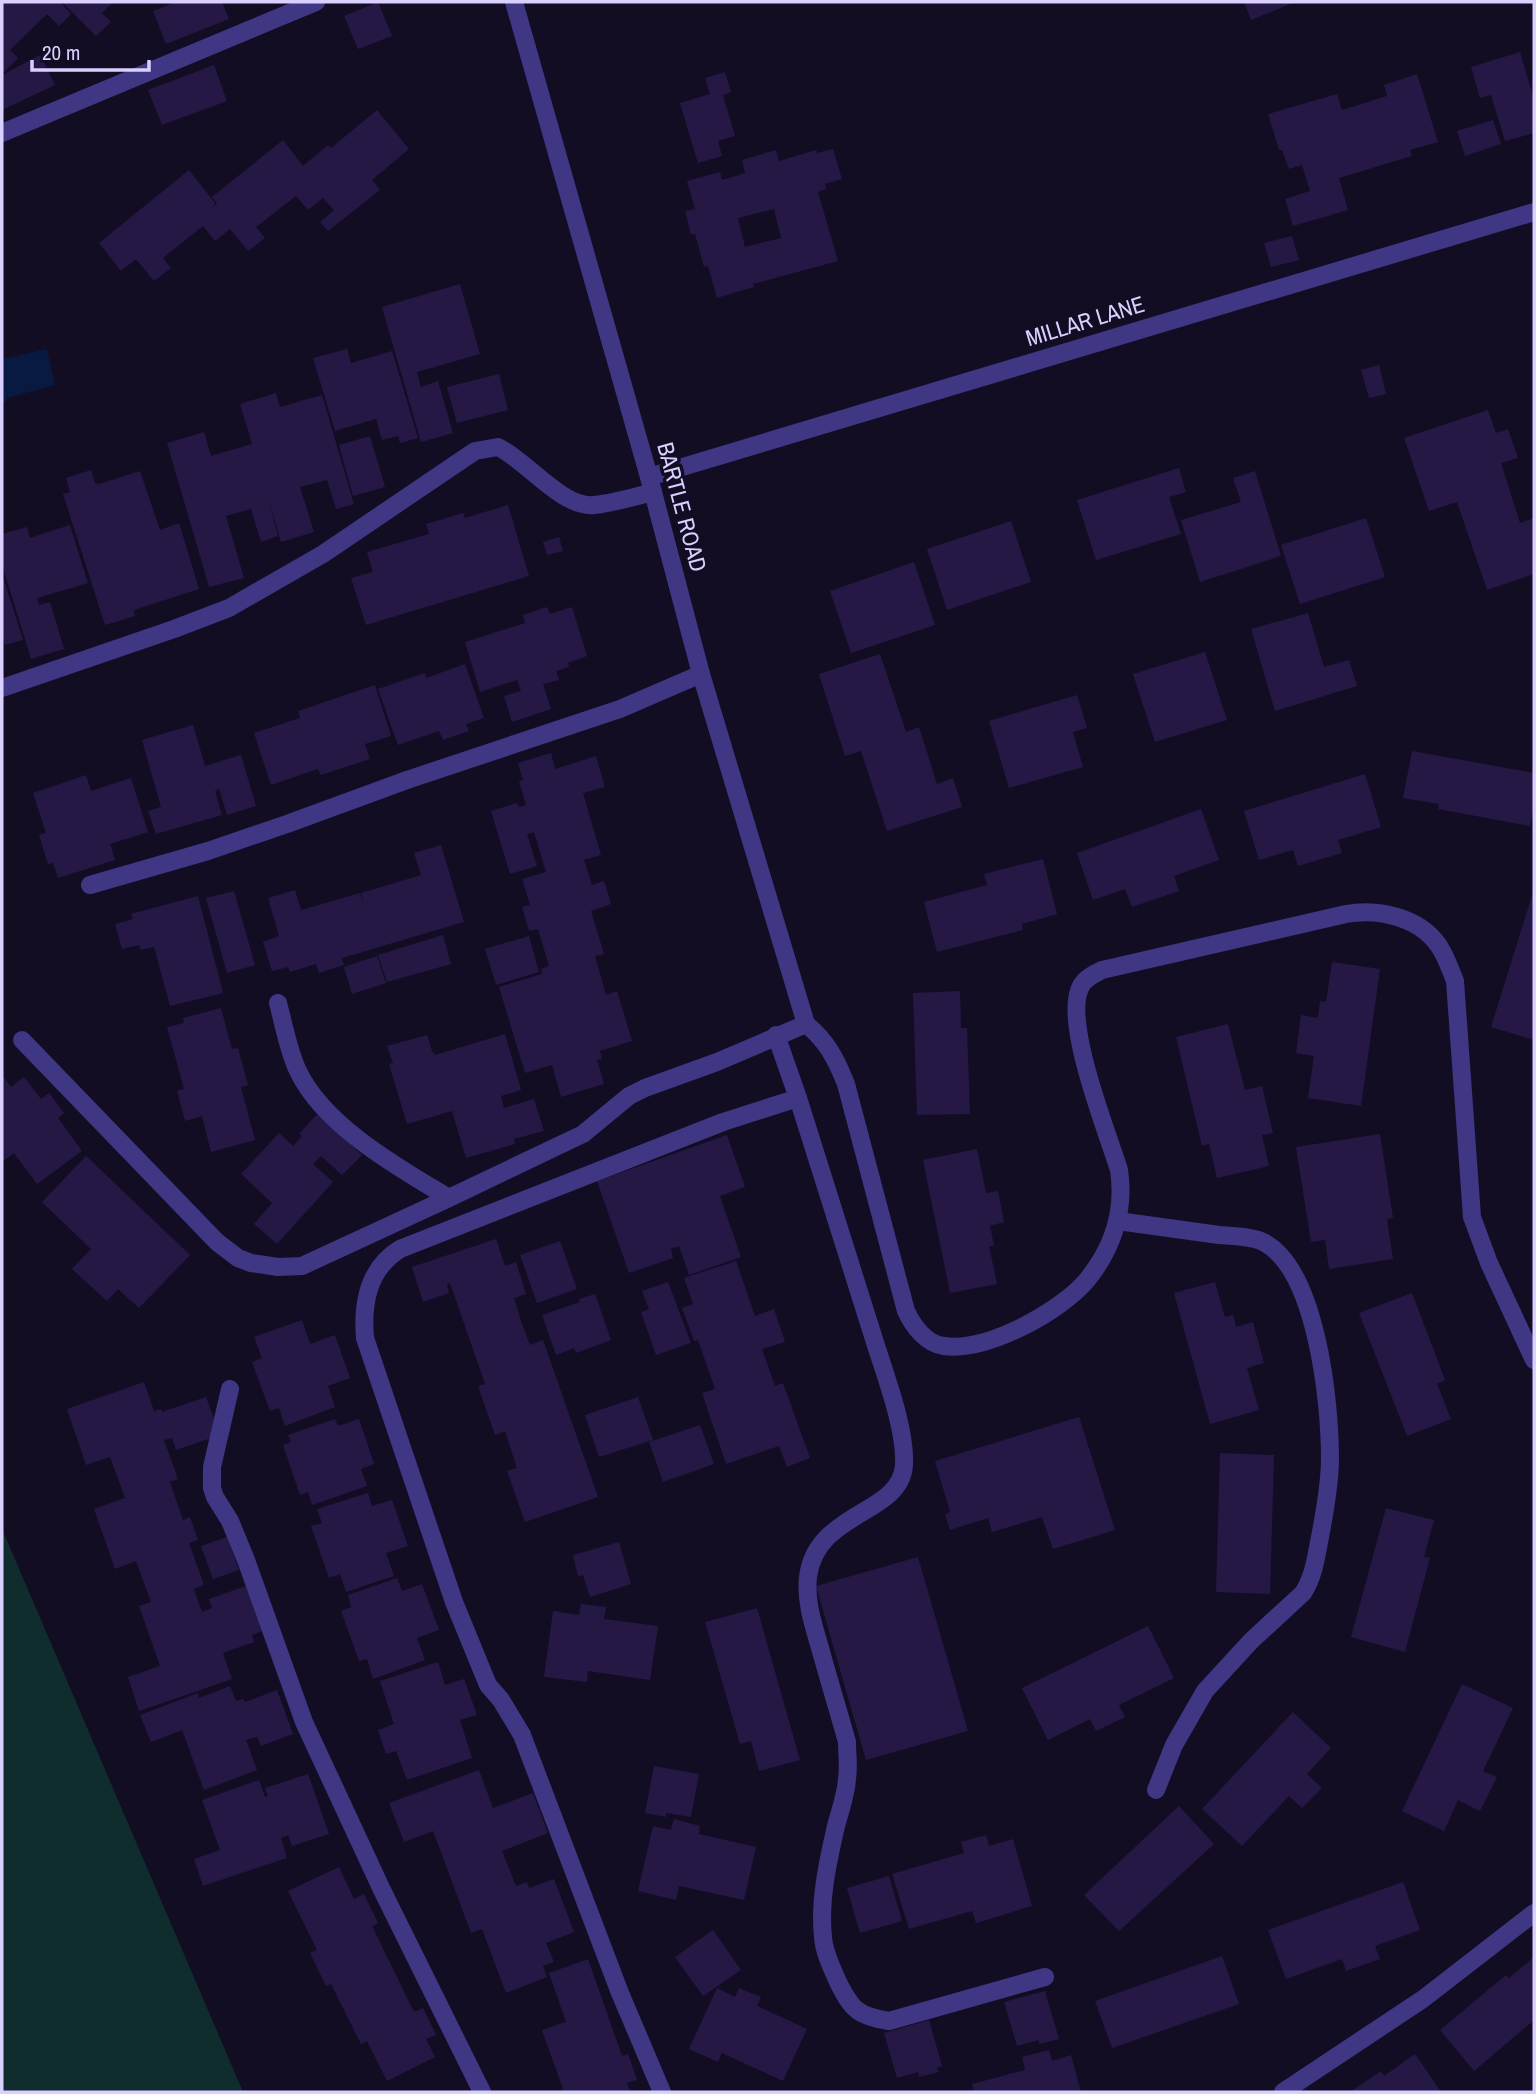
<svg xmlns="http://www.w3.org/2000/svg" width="1536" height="2094" font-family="'Archivo Narrow',sans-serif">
<rect width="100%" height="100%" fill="#130d24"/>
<!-- green -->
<path fill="#102d2e" d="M2 1529 243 2092H2Z"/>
<!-- water -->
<path fill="#081942" d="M47 349 55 385 7 398V401L2 403V359Z"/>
<!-- building -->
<g fill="#251845" fill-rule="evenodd">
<path d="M2 2H60L71 14 59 26 47 14 10 50 18 58 3 73Z"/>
<path d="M62 2H113L102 13 111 22 96 36Z"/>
<path d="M176 2H222L229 19 166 44 153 11Z"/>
<path d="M378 2 392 36 358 49 344 16Z"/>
<path d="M1244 2H1295L1251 20Z"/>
<path d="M1520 52 1534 99V133L1505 141 1491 95 1480 98 1471 67Z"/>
<path d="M40 55 55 85 2 110V75Z"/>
<path d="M214 65 227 101 162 125 148 90Z"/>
<path d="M725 72 731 92 723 95 735 136 718 141 722 156 698 163 680 103 710 94 705 78Z"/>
<path d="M1417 74 1438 142 1410 150 1412 156 1339 178 1348 210 1293 226 1285 199 1310 191 1302 165 1289 169 1282 150H1279L1268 114 1337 94 1342 110 1387 96 1384 85Z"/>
<path d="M377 110 409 149 372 180 380 190 328 231 320 222 334 210 323 198 308 210 296 196 256 227 265 238 248 251 230 229 215 241 203 226 163 258 171 268 154 281 136 259 121 271 99 243 189 170 215 203 212 208 217 203 212 197 283 140 303 166 328 145 331 148Z"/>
<path d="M1493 120 1501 144 1465 156 1457 131Z"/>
<path d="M833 149 842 179 825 184 826 189 818 192 838 261 753 284 754 287 717 298 708 266 704 267 695 234H691L685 211 695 209 687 181 720 172 722 180 745 173 742 160 776 150 779 161 816 150 817 153ZM774 209 781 238 745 247 738 218Z"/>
<path d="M1292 236 1299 260 1271 267 1264 243Z"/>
<path d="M460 284 480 354 417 372 421 387 438 381 453 433 421 442 382 307Z"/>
<path d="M347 349 351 363 392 351 418 438 400 443 398 436 382 440 376 419 335 431 313 358Z"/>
<path d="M1379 365 1386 394 1369 398 1361 370Z"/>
<path d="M499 374 508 410 457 423 447 387Z"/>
<path d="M276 393 280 407 322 395 354 504 336 509 327 480 300 487 314 532 281 542 269 500 278 536 261 542 251 509 226 516 244 578 209 587 167 443 204 432 211 456 252 444 240 404Z"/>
<path d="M1488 410 1496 433 1508 429 1518 458 1501 463 1520 523 1534 518V574L1487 590 1457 502 1429 511 1404 438Z"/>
<path d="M370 436 385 487 353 496 339 445Z"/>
<path d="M1179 468 1186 492 1169 497 1181 534 1096 560 1077 500Z"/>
<path d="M91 470 95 483 99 484 140 471 160 530 179 523 199 589 134 610 135 616 105 625 63 494 70 492 66 478Z"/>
<path d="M1255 471 1281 556 1200 582 1181 520 1241 502 1233 478Z"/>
<path d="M508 505 529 576 366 625 351 578 373 572 367 552 429 534 426 524 463 513 465 518Z"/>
<path d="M1366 518 1385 577 1300 604 1281 545Z"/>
<path d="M1011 521 1031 582 947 610 927 549Z"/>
<path d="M70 525 88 583 37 598 39 605 50 602 64 649 31 659 2 564V534L27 527 30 538Z"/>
<path d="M559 537 563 551 547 555 543 542Z"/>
<path d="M914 562 935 625 851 653 830 591Z"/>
<path d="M2 574 23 640 5 645 2 634Z"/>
<path d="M547 607 550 614 572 607 587 656 568 663 569 667 556 671 559 680 543 684 551 709 512 722 504 696 521 691 517 680 480 692 465 642 525 623 523 615Z"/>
<path d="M1308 613 1324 667 1349 660 1357 686 1275 711 1251 629Z"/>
<path d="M1205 652 1227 720 1155 742 1133 674Z"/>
<path d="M880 654 906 732 919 727 937 784 953 778 962 807 887 831 861 751 845 756 819 674Z"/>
<path d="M465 664 484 718 466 724 469 731 443 740 439 731 398 745 378 689 425 673 426 678Z"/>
<path d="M375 685 391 736 365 744 370 759 321 775 318 769 271 785 254 733 300 718 298 711Z"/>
<path d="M1077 695 1087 728 1073 732 1083 767 1009 788 989 721Z"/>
<path d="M193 725 205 766 241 755 256 806 227 815 219 789 215 791 222 815 156 834 148 811 161 807 142 740Z"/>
<path d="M1412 751 1534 773V803L1530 826 1438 809 1439 804 1403 798Z"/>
<path d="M551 753 555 769 596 756 605 787 583 793 601 855 584 860 592 885 604 881 611 904 591 911 604 954 595 956 606 995 617 991 632 1041 600 1051 602 1059 597 1060 604 1084 561 1097 552 1065 525 1073 499 987 542 974 541 969 549 966 538 929 529 931 522 907 530 905 522 879 546 872 534 832 527 834 537 866 510 874 491 811 517 803 519 807 526 805 519 781 523 780 518 763Z"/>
<path d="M1365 774 1381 827 1338 840 1342 853 1298 866 1293 850 1259 860 1244 811Z"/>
<path d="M86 775 91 791 131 778 148 832 110 844 115 860 58 878 53 863 48 864 39 835 46 833 33 793Z"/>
<path d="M1201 809 1219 860 1174 876 1179 891 1132 907 1125 889 1093 900 1077 853Z"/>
<path d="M441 845 464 922 342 958 344 965 319 973 316 964 290 972 288 967 272 971 263 942 279 936 268 898 295 890 301 910 360 893 364 904 361 893 421 875 414 853Z"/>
<path d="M1043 859 1057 914 1022 924 1023 930 937 952 924 902 987 885 984 874Z"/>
<path d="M1534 889V1040L1491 1027Z"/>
<path d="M234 891 255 965 227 973 206 898Z"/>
<path d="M198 896 223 993 170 1006 154 947 141 950 139 945 122 949 115 924 133 919 131 914Z"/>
<path d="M443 935 451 964 387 982 378 955Z"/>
<path d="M529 936 539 972 496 985 485 949Z"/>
<path d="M377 956 386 983 352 994 344 967Z"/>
<path d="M1332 962 1380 969 1361 1106 1308 1098 1314 1056 1296 1053 1301 1015 1318 1018 1320 1001 1326 1002Z"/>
<path d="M960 991 961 1028H967L970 1114 917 1115 913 993Z"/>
<path d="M221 1008 232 1049 238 1048 248 1085 241 1087 255 1140 211 1152 202 1116 185 1121 177 1091 184 1089 167 1027 184 1023 183 1018Z"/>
<path d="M1228 1024 1245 1090 1262 1086 1273 1133 1262 1135 1269 1166 1217 1178 1209 1144 1202 1146 1176 1037Z"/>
<path d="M505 1034 521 1090 501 1096 504 1108 534 1099 544 1131 514 1139 515 1144 466 1158 452 1111 407 1124 389 1064 393 1063 387 1046 427 1035 432 1051 435 1055Z"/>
<path d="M2 1075 11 1087 24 1077 41 1099 49 1093 64 1113 58 1118 82 1151 37 1184 14 1153 2 1162Z"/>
<path d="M317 1114 362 1155 342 1175 321 1156 313 1164 333 1182 277 1244 254 1224 272 1203 241 1174 279 1133 293 1146 302 1136 299 1134Z"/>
<path d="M1380 1134 1393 1218 1387 1219 1393 1259 1329 1269 1325 1240 1311 1242 1296 1147Z"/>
<path d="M727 1135 745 1187 720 1196 741 1257 689 1275 679 1246 671 1249 673 1258 629 1273 597 1181Z"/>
<path d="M977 1149 986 1193 998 1191 1004 1222 990 1226 994 1246H989L997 1284 950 1293 923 1160Z"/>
<path d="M86 1156 190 1255 139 1308 118 1289 107 1301 72 1269 91 1249 42 1202Z"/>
<path d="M496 1239 505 1266 516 1262 526 1294 514 1298 522 1324 530 1345 543 1340 598 1497 525 1522 507 1471 517 1468 505 1431 495 1435 478 1386 485 1384 450 1283 447 1284 449 1293 423 1302 412 1267Z"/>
<path d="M560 1241 577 1289 537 1303 520 1255Z"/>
<path d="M736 1261 755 1316 774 1309 785 1342 762 1349 775 1386 783 1383 810 1458 787 1467 779 1446 726 1464 702 1393 715 1389 698 1340 694 1341 682 1308 693 1304 684 1278Z"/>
<path d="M668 1282 691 1343 656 1355 641 1312 649 1309 642 1291Z"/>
<path d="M1215 1282 1225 1317 1233 1315 1236 1327 1253 1322 1264 1363 1247 1368 1259 1410 1210 1424 1174 1293Z"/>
<path d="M1412 1293 1445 1380 1437 1384 1451 1419 1407 1436 1359 1313Z"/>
<path d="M595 1294 611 1340 576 1353 574 1348 556 1355 542 1315 580 1302 579 1299Z"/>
<path d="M302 1320 310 1344 335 1335 350 1378 328 1386 335 1407 285 1426 279 1408 270 1411 252 1362 262 1358 254 1337Z"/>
<path d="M144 1382 154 1411 161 1409 162 1412 206 1397 220 1435 176 1450 172 1438 164 1440 178 1479 170 1482 183 1520 190 1517 198 1540 189 1543 204 1585 194 1589 202 1612 212 1608 209 1599 246 1586 262 1631 252 1635 254 1642 223 1653 232 1679 139 1711 128 1677 160 1666 139 1606 151 1602 136 1561 115 1569 94 1509 125 1498 110 1457 86 1465 67 1409Z"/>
<path d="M638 1397 653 1440 599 1457 585 1415Z"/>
<path d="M1079 1417 1115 1530 1053 1549 1042 1517 992 1532 988 1518 950 1530 945 1514 950 1512 935 1461Z"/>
<path d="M335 1419 338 1426 359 1419 374 1464 361 1469 367 1486 312 1505 308 1492 300 1495 283 1445 291 1442 288 1435Z"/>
<path d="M700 1425 714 1464 663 1482 649 1442Z"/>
<path d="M1220 1453 1274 1455 1270 1594 1216 1592Z"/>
<path d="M368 1493 372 1506 392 1500 408 1546 386 1553 394 1576 346 1592 340 1574 329 1578 311 1526 322 1523 317 1509Z"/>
<path d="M1386 1508 1434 1520 1424 1557 1430 1558 1405 1652 1351 1637Z"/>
<path d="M227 1537 239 1570 213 1579 201 1546Z"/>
<path d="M619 1542 631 1584 590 1597 583 1575 578 1576 573 1555Z"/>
<path d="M918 1557 968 1731 866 1760 816 1586Z"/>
<path d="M397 1578 402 1591 422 1584 439 1630 417 1638 425 1660 373 1679 367 1659 359 1661 341 1611 351 1607 348 1595Z"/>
<path d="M581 1604 606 1607 604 1619 658 1626 650 1680 588 1671 587 1682 544 1677 553 1611 579 1615Z"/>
<path d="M757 1608 800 1760 759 1771 751 1741 740 1744 705 1622Z"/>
<path d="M1148 1626 1174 1678 1119 1705 1125 1717 1096 1731 1090 1719 1048 1740 1022 1688Z"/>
<path d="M438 1662 445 1685 464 1679 477 1715 460 1720 472 1758 407 1780 396 1751 386 1754 378 1730 394 1724 380 1681Z"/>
<path d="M1462 1684 1513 1708 1483 1771 1497 1777 1480 1811 1458 1800 1444 1831 1402 1811Z"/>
<path d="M230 1686 236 1701 243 1699 245 1702 277 1690 293 1734 261 1746 257 1737 246 1740 257 1770 204 1790 182 1730 151 1742 140 1715 198 1693 199 1698Z"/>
<path d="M1293 1712 1331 1748 1307 1774 1322 1788 1302 1808 1289 1796 1242 1846 1202 1809Z"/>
<path d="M654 1766 699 1774 691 1817 666 1813V1817L645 1813Z"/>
<path d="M479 1770 493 1808 533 1793 548 1833 502 1851 516 1886 527 1882 529 1888 554 1879 574 1932 546 1943 554 1962 543 1966 547 1977 506 1993 482 1929 471 1933 433 1831 404 1842 389 1803Z"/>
<path d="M308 1774 329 1834 292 1846 288 1835 281 1838 287 1858 203 1886 194 1859 220 1850 202 1800 259 1780 265 1797 268 1796 265 1788Z"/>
<path d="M1179 1806 1214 1844 1119 1931 1084 1895Z"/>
<path d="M674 1819 700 1826 699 1834 756 1847 744 1900 679 1886 676 1900 638 1891 653 1826 671 1830Z"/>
<path d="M986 1835 989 1846 1013 1839 1032 1906 976 1923 972 1911 909 1929 892 1874 964 1853 961 1842Z"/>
<path d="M339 1867 354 1899 364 1894 378 1923 372 1926 414 2012 423 2008 436 2035 426 2039 435 2057 387 2081 367 2041 361 2044 331 1984 326 1986 310 1953 317 1950 288 1891Z"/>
<path d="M889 1876 902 1921 860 1933 847 1888Z"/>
<path d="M1403 1882 1420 1930 1375 1946 1380 1959 1346 1971 1342 1959 1286 1979 1268 1930Z"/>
<path d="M713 1930 741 1970 703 1996 675 1957Z"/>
<path d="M1222 1956 1239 2004 1112 2048 1095 2001Z"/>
<path d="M1534 1957V2020L1474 2071 1440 2030 1506 1975 1509 1978Z"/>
<path d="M588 1959 622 2056 628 2054 637 2080 627 2083 630 2092H564L542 2030 566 2022 549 1973Z"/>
<path d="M717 1988 735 1997 739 1988 761 1997 757 2006 807 2029 783 2081 722 2053 718 2062 689 2049Z"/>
<path d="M1045 1991 1059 2039 1040 2044 1038 2040 1017 2046 1004 2002Z"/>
<path d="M929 2020 942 2066 937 2068 939 2072 919 2077 918 2072 897 2078 884 2033Z"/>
<path d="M1049 2050 1052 2061 1071 2055 1081 2092H974L972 2084 1025 2070 1022 2057Z"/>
<path d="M1415 2054 1441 2092H1350L1381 2071 1384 2076Z"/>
</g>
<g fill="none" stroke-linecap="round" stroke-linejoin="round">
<!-- street -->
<g stroke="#3f3684" stroke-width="18">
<path d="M514 2 649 477 701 674 806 1024"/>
<path d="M2 133 316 2"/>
<path d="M649 477 1534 212"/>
<path d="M2 688 174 629 229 608 323 554 475 451 498 447C527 461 562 508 594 505 614 503 634 497 653 492"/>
<path d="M90 885 208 851 287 824 407 780 620 709 701 674"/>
<path d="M278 1003C284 1025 288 1050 298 1071 324 1126 399 1168 449 1198"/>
<path d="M806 1024C827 1041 836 1059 846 1084L906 1311C913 1326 926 1344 944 1346 987 1352 1060 1312 1087 1280 1113 1248 1125 1210 1119 1170 1107 1131 1062 1020 1081 986 1085 978 1094 974 1102 970L1346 914C1380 908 1424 918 1442 951 1447 960 1451 971 1455 981L1472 1217 1489 1263 1534 1360"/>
<path d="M22 1040 217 1242 238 1258 251 1263 278 1267 302 1266 449 1198 583 1134 629 1096 645 1088 717 1062 806 1024"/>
<path d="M798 1098C823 1177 848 1257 873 1336 884 1372 906 1428 904 1465 901 1515 816 1511 808 1577 805 1604 815 1629 822 1655 830 1684 839 1713 847 1742 847 1754 849 1767 847 1779 846 1795 840 1811 836 1826 828 1861 819 1901 823 1937 824 1953 832 1968 838 1982 852 2010 858 2016 889 2021L1045 1977"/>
<path d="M1118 1221C1152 1226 1185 1230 1219 1235 1232 1236 1249 1236 1261 1241 1317 1266 1330 1404 1330 1458 1330 1484 1325 1511 1320 1537 1316 1557 1314 1576 1303 1593L1251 1641 1205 1691 1174 1745 1156 1790"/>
<path d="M230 1389 212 1467V1488L215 1497 230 1521 246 1560 304 1722 382 1890 482 2092"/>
<path d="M662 2092 620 1993 522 1735 501 1700 488 1685 454 1602 365 1338C362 1303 368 1269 400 1249L723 1122 798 1098 776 1035"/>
<path d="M1283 2092 1423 1999 1534 1913"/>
</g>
</g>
<g text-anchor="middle" stroke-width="7" stroke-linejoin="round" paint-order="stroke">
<!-- street labels -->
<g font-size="23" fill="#d9d0ff" stroke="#130d24">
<text transform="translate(1085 321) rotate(-17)" y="8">MILLAR LANE</text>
<text transform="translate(682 507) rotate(75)" y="8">BARTLE ROAD</text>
</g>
</g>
<!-- border -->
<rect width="1536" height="2094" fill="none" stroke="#d9d0ff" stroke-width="7"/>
<!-- scale -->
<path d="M32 60v10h117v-10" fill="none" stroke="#d9d0ff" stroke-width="3.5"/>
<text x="42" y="60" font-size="21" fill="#d9d0ff" stroke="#130d24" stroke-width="5" paint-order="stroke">20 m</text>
</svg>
